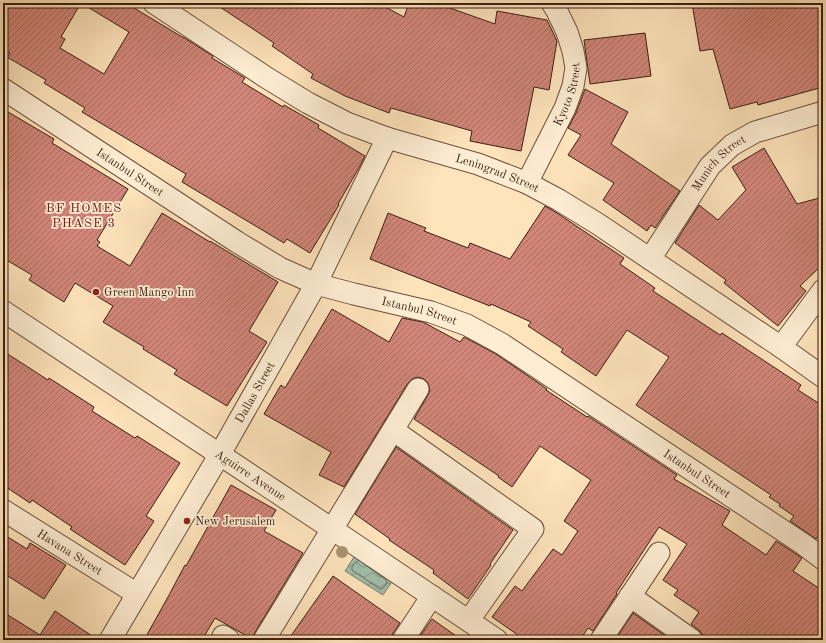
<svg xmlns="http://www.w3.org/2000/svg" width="826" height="643" font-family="'Old Standard TT',serif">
<defs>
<pattern id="water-waves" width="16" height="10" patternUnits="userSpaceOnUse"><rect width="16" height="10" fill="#a0beac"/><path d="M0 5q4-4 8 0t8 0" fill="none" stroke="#839a8b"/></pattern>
<pattern id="building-hatch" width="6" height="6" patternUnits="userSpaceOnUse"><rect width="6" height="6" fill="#d28679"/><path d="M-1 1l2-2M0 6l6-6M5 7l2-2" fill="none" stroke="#ab6d62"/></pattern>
</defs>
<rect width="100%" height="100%" fill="#fee3bb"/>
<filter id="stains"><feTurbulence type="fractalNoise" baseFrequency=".005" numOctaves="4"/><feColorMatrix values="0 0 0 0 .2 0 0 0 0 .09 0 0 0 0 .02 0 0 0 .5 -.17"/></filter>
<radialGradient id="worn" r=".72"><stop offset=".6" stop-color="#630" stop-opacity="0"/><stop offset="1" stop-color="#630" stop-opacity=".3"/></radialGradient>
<!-- water -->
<path fill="url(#water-waves)" stroke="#777e6f" d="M356 554 393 580 383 595 345 571Z"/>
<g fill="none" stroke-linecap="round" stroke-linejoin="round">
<!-- shore -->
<path stroke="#6d6e60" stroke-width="1" d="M358 561C355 561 351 567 352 570L380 589H382L387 583 386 580 364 564"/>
</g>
<!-- building -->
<g fill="url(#building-hatch)" stroke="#3a1f13" fill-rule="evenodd">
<path d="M3 3H126L182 37H183L213 56 212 58 245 78 242 82 283 107 284 105 319 125 318 128 365 156 360 166 338 204 339 205 310 253 287 239 284 243 182 182 186 174 82 112 85 108 44 83 46 80 7 57 10 53 3 49ZM81 3 129 32 104 74 60 48 65 39 61 37Z"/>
<path d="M214 3H378L404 17 409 3H436L495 24 497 11 547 20 557 41 549 90 534 87 521 151 470 141 472 131 391 108 389 113 345 96 311 78 313 74 272 46 274 43Z"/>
<path d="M692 3H823V87L758 105 757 102 730 109 713 49 700 51Z"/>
<path d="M645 33 651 76 590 84 584 40Z"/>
<path d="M585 89 628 112 611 144 680 191 655 228 651 225 647 231 603 200 614 183 568 155 581 135 568 128 576 113Z"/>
<path d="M3 109 54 139 52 143 128 189 97 240 100 242 97 246 130 266 162 213 210 242V241L278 282 249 331 267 342 227 406 174 374 177 370 143 349 144 347 103 322 113 306 75 283 64 302 29 280 32 275 3 258Z"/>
<path d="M764 148 797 204 823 197V264L800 286 806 291 778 326 724 283 726 280 675 243 699 205 718 220 746 190 732 167Z"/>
<path d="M545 206 557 213 624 258 620 264 655 288 653 291 720 335 722 333 801 385 798 390 823 406V530L816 539 790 521 794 516 779 506 780 504 769 497 771 495 636 405 669 357 627 330 596 376 561 352 563 349 528 326 531 322 491 304 490 306 370 259 388 213 426 228 424 231 468 248 470 243 510 259Z"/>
<path d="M332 309 389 342 402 318 423 322 460 342 464 337 496 354 547 389 546 390 587 417 588 416 677 475 674 479 730 511 722 525 766 555 776 541 796 554 802 558 793 571 823 591V640H704L703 635 699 630 691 624 699 612 674 595 678 590 663 580 687 544 659 527 616 593 617 594 593 631 588 628 580 640H525L492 617 515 586 522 591 553 549 562 555 578 531 564 521 591 480 540 446 512 487 498 477 499 476 414 419 428 395 430 390 428 383 424 379 418 377 412 379 408 383 344 487 319 475 331 452 264 414 281 385 285 388Z"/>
<path d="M3 351 48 380 49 378 94 407 92 411 135 438 137 436 180 463 146 516 154 521 125 565 70 529 72 527 32 500 30 503 3 485Z"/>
<path d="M396 447 513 530 490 564 491 565 468 599 433 573 434 570 389 540 390 539 355 514Z"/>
<path d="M231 485 276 510 264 531 303 553 254 634 252 639 215 618 202 640H144L168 597 185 565 186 566Z"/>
<path d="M3 534 27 549 30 543 66 565 44 599 3 573Z"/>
<path d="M333 576 400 623 393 633 391 640H288Z"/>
<path d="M55 611 98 640H3V612L40 635Z"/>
<path d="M633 613 671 640H615Z"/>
<path d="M432 619 462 640H417Z"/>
</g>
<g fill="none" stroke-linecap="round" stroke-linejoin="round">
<defs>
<g id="street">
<path id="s1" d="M154 3 267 78 308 103 347 123 387 138 478 164 527 183 559 200 598 224 781 347 823 377"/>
<path id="s2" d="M3 89 237 242 280 268 316 284 354 294 431 312 467 325 502 344 803 544 823 559"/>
<path id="s3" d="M527 183 565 108 573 86 576 68 573 51 567 32 557 11 552 3"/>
<path id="s4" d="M650 259 710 166 732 145 755 132 823 112"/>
<path id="s5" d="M3 311 332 529 497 640"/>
<path d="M781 347 823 290"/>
<path d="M393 430 533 529 469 620"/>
<path id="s6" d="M3 510 137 594"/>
<path d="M630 596 692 640"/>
<path d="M223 636 229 640"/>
<path id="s7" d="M110 640 220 454 316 284 387 138"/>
<path d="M264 640 418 389"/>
<path d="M403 640 432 596"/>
<path d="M601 640 659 553"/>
</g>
</defs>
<!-- street casing -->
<use href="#street" stroke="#6b503d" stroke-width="23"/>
<!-- street -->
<use href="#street" stroke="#feedd3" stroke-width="21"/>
</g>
<!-- trees -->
<circle fill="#a99273" cx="342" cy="552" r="6"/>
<!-- markers -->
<g fill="#8f2418" stroke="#feedd3" stroke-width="1.5">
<circle cx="96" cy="292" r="4"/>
<circle cx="187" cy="521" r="4"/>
</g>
<g text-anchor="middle" stroke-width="3.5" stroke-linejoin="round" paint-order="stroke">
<!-- street labels -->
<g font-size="12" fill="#3a1f13" stroke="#feedd3">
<text dy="4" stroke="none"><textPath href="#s3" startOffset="98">Kyoto Street</textPath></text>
<text dy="4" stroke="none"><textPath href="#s4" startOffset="119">Munich Street</textPath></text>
<text dy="4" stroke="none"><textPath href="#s2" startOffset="152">Istanbul Street</textPath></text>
<text dy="4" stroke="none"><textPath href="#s1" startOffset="386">Leningrad Street</textPath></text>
<text dy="4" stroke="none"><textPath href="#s2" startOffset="476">Istanbul Street</textPath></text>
<text dy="4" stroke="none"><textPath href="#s7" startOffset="287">Dallas Street</textPath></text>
<text dy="4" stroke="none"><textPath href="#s2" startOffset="800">Istanbul Street</textPath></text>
<text dy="4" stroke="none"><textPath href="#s5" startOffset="297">Aguirre Avenue</textPath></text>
<text dy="4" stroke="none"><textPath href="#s6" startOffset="79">Havana Street</textPath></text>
</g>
<!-- poi labels -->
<g font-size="12" fill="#3a1f13" stroke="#feedd3" text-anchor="start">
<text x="104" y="296">Green Mango Inn</text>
<text x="195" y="525">New Jerusalem</text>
</g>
<!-- neighbourhood labels -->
<g font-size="13" letter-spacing="1" fill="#7a1f14" stroke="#feedd3">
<text x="84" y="212">BF HOMES<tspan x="84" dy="15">PHASE 3</tspan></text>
</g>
</g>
<!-- margin -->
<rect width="826" height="643" fill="none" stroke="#fee3bb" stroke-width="16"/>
<rect x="4" y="4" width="818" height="635" fill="none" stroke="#3a1f13" stroke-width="2"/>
<rect x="8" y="8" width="810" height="627" fill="none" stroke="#3a1f13"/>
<rect width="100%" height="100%" filter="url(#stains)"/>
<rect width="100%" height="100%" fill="url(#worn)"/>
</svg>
